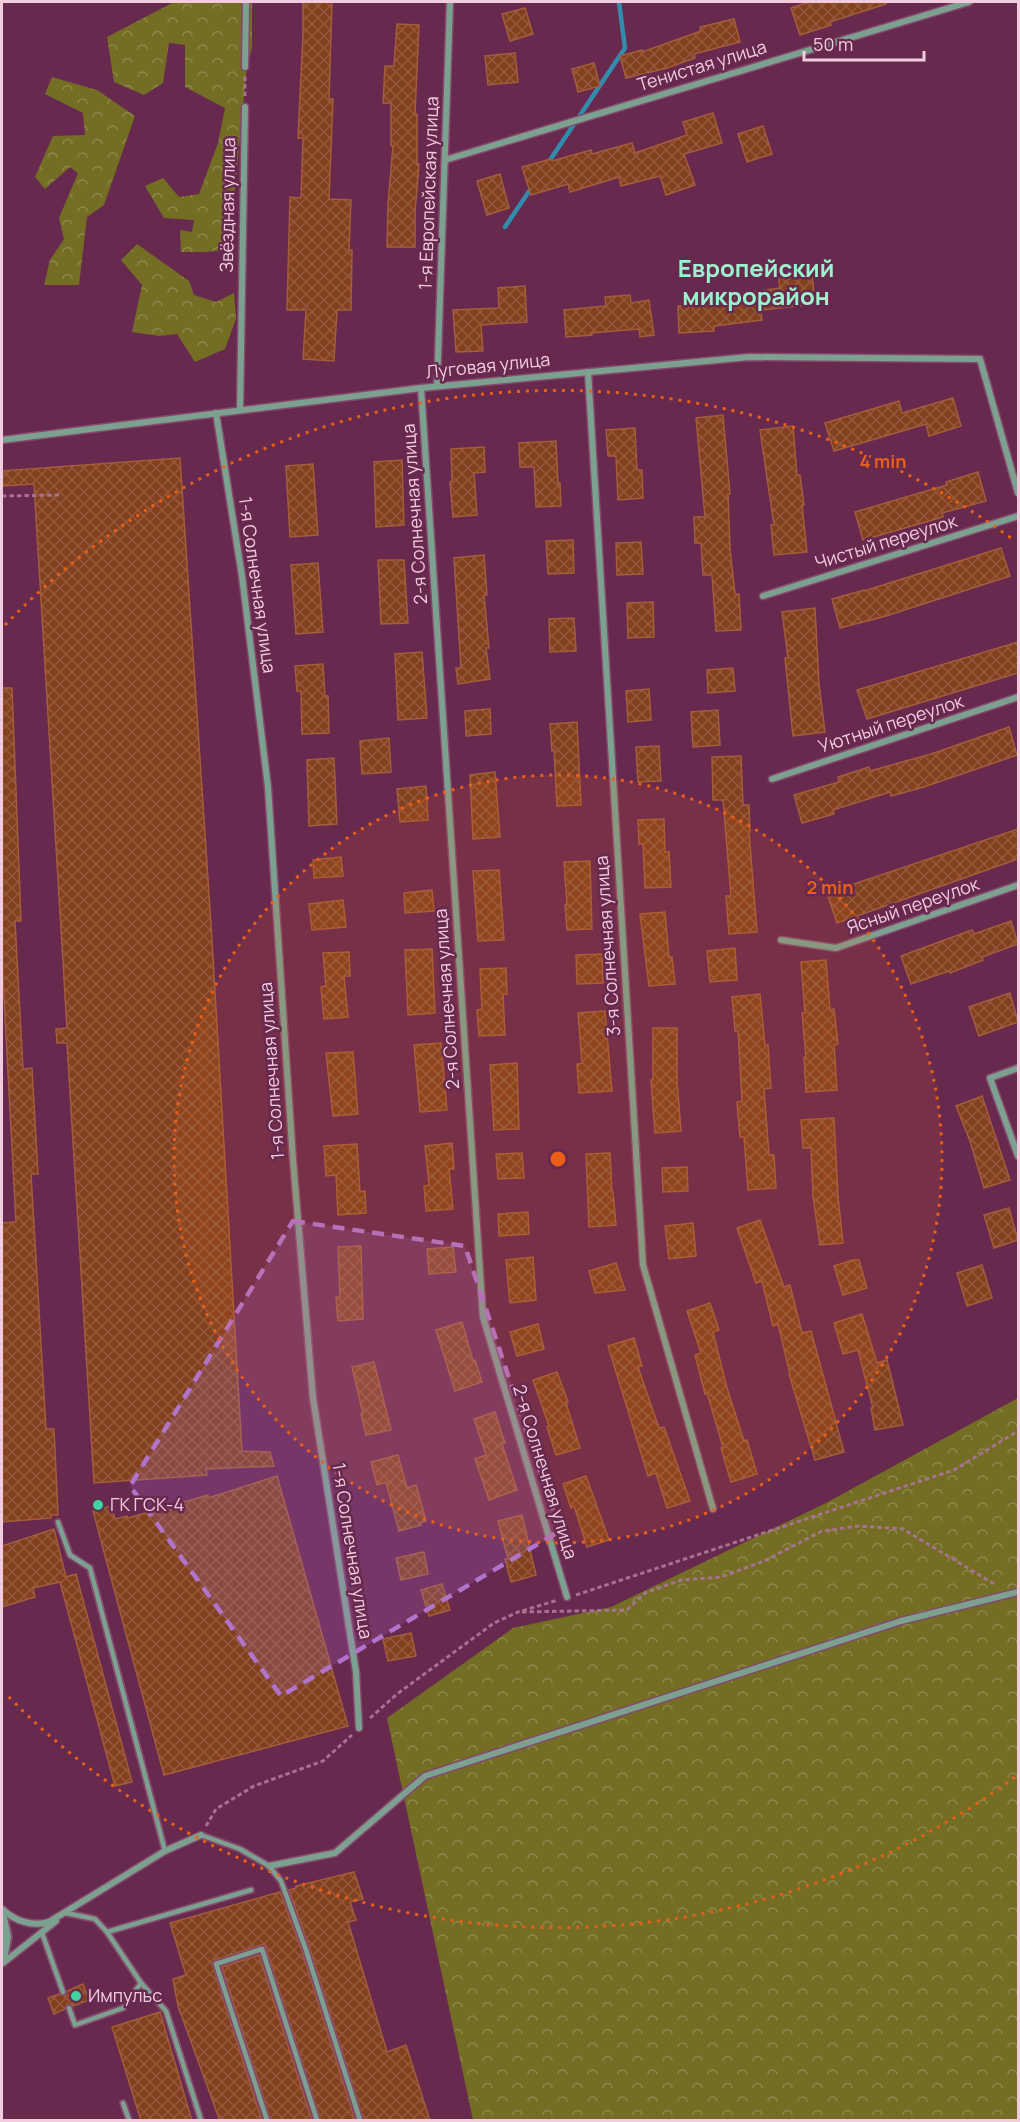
<svg xmlns="http://www.w3.org/2000/svg" width="1020" height="2122" font-family="Manrope,sans-serif">
<defs>
<pattern id="forest-crowns" width="20" height="18" patternUnits="userSpaceOnUse" patternTransform="scale(1.5)"><rect width="20" height="18" fill="#736e23"/><path d="M2 6a3 3 0 1 1 6 0M12 15a3 3 0 1 1 6 0" fill="none" stroke="#8e884d"/></pattern>
<pattern id="building-cross-hatch" width="8" height="8" patternUnits="userSpaceOnUse" patternTransform="scale(1.5)"><rect width="8" height="8" fill="#83401e"/><path d="M0 0l8 8M0 8l8-8" fill="none" stroke="#955a3e"/></pattern>
</defs>
<rect width="100%" height="100%" fill="#68294f"/>
<!-- forest -->
<g fill="url(#forest-crowns)">
<path d="M174 2H252V48L247 65 229 250 204 252H181L180 230 192 232 194 220 164 218 145 186 163 178 179 197 199 194 218 143 225 108 185 87V45L169 43 163 83 144 95 114 82 107 37Z"/>
<path d="M52 77 97 90 135 116 104 205 87 217 79 285H44L50 260 64 239 59 218 78 173 70 167 45 189 35 177 53 136 85 135 83 113 45 94Z"/>
<path d="M137 244 189 281 194 295 216 302 234 293 236 319 225 349 195 362 177 334 159 336 132 332 142 285 121 260Z"/>
<path d="M1018 1398V2120H473L387 1718 513 1628 611 1607 826 1503Z"/>
</g>
<g fill="none" stroke-linecap="round" stroke-linejoin="round">
<!-- stream -->
<g stroke="#338cac" stroke-width="4.5">
<path d="M548 163 625 48 619 2"/>
<path d="M505 227 532 187"/>
</g>
</g>
<!-- building -->
<g fill="url(#building-cross-hatch)" stroke="#a35d3c" stroke-width="1.5">
<path d="M303 2H332L329 99H333L329 199 351 200 349 250H352L351 310H337L334 361 303 359 306 310H287L290 197 301 198 303 138H298L303 34Z"/>
<path d="M809 2H886V4L830 22 831 25 800 35 791 8Z"/>
<path d="M525 8 533 34 510 41 502 14Z"/>
<path d="M734 19 740 42 694 54 695 58 667 68 626 78 620 56 642 50V52L701 31 700 27Z"/>
<path d="M397 24 419 25 415 114H417V164H419L415 212V247H387L388 204 393 146H391V103H383L385 66H394Z"/>
<path d="M515 53 518 82 488 85 485 56Z"/>
<path d="M594 63 600 86 578 92 572 69Z"/>
<path d="M713 113 722 143 684 154 695 185 666 195 660 176 621 186 619 177 570 192 568 184 531 195 522 167 551 159 552 161 591 150 592 154 632 143 635 153 687 135 683 122Z"/>
<path d="M763 126 772 154 747 162 738 134Z"/>
<path d="M500 174 509 208 487 215 477 181Z"/>
<path d="M812 272 815 304 761 310 762 320 714 326V331L679 333 678 306 731 303 730 295 780 288 778 275Z"/>
<path d="M525 286 527 322 481 325 483 351 456 352 453 310 499 308 498 288Z"/>
<path d="M630 295 631 303 649 300 654 335 640 337 639 329 591 333 592 335 566 337 564 310 606 306 605 297Z"/>
<path d="M953 398 961 426 929 436 926 424 834 451 825 423 899 401 902 413Z"/>
<path d="M723 415 730 494H728L730 549 735 594H739L741 630 716 631 712 575H703L701 543H695L694 517H705L696 418Z"/>
<path d="M793 426 797 475H800L804 505H802L807 552 774 555 771 525H774L760 430Z"/>
<path d="M635 428 637 470H642L643 498 618 500 616 456H608L606 430Z"/>
<path d="M556 441 558 483H560L561 506 536 507 534 467H520L519 443Z"/>
<path d="M484 447 485 472 474 473 477 515 453 517 450 482 452 481 451 449Z"/>
<path d="M180 458 211 924 242 1451 270 1452 274 1466 206 1469 207 1475 94 1483 67 1043H57L56 1029 67 1028 34 484 2 486V471Z"/>
<path d="M402 460 404 525 376 527 374 462Z"/>
<path d="M313 464 318 535 290 537 286 466Z"/>
<path d="M978 472 986 501 942 513 943 517 863 540 855 512 947 485 946 482Z"/>
<path d="M573 540 574 573 548 574 546 541Z"/>
<path d="M641 542 643 574 617 575 616 543Z"/>
<path d="M1001 548 1010 576 886 616 840 628 832 599 864 590V591Z"/>
<path d="M484 555 487 595H484L489 648H486L490 679 458 684 456 668H461L454 558Z"/>
<path d="M378 560H404L408 623 381 624Z"/>
<path d="M318 563 323 632 296 634 291 565Z"/>
<path d="M653 602 654 637 628 638 627 603Z"/>
<path d="M815 608 819 684 825 732 793 736 785 658H788L782 612Z"/>
<path d="M574 618 576 651 550 652 549 619Z"/>
<path d="M1018 642V673L867 719 857 690Z"/>
<path d="M422 652 427 718 398 720 395 654Z"/>
<path d="M323 664 325 696H328L329 733 302 734 301 691H297L295 666Z"/>
<path d="M733 668 735 691 708 693 707 670Z"/>
<path d="M2 688H12L21 921H15L23 1069 32 1068 38 1174H31L46 1429H54L58 1515H51V1518L2 1522V1223L16 1222 2 960Z"/>
<path d="M649 689 651 720 628 722 626 691Z"/>
<path d="M490 709 491 734 466 736 465 711Z"/>
<path d="M718 710 720 745 693 747 691 712Z"/>
<path d="M577 722 581 805 557 806 554 750 552 751 550 724Z"/>
<path d="M1009 727 1017 755 924 787 891 796 890 792 833 810 834 814 802 823 794 795 839 782 838 777 869 767 870 771 931 754Z"/>
<path d="M389 738 391 772 362 774 360 741Z"/>
<path d="M659 746 661 781 638 782 636 747Z"/>
<path d="M741 756 743 805H749L750 832H749L757 932 729 934 726 896H731L723 800H713L712 757Z"/>
<path d="M334 758 337 824 309 826 307 760Z"/>
<path d="M495 772 500 837 473 839 470 775Z"/>
<path d="M426 786 428 820 400 822 397 789Z"/>
<path d="M664 819 665 852H669L671 887 645 888 643 844H639L638 820Z"/>
<path d="M1018 829V859L837 923 827 893Z"/>
<path d="M341 857 343 876 314 878 313 860Z"/>
<path d="M590 861 592 929 567 930 565 905H567L564 862Z"/>
<path d="M499 870 504 940 478 941 473 871Z"/>
<path d="M432 890 434 911 405 913 404 893Z"/>
<path d="M343 900 346 927 312 930 309 904Z"/>
<path d="M665 912 669 957H672L675 984 649 986 640 914Z"/>
<path d="M1011 921 1018 944 982 957 983 960 950 973 949 971 911 984 901 956 972 930 974 934Z"/>
<path d="M735 948 737 980 710 982 707 951Z"/>
<path d="M432 949 435 1013 408 1015 405 950Z"/>
<path d="M349 952 350 976H344L348 1017 324 1019 321 987 326 986 323 953Z"/>
<path d="M602 954 603 983 577 984 576 955Z"/>
<path d="M826 960 830 1010 834 1009 838 1044 834 1045 837 1090 806 1092 804 1057H806L802 1013H805L801 962Z"/>
<path d="M506 968 507 994H503L505 1035 479 1036 477 1010 482 1009 480 969Z"/>
<path d="M1010 993 1018 1022 979 1036 969 1007Z"/>
<path d="M760 994 765 1045H768L771 1088 764 1089 769 1155H774L776 1188 748 1190 744 1137H740L737 1102 742 1101 738 1031H735L732 997Z"/>
<path d="M605 1011 612 1091 579 1093 577 1064 582 1063 578 1013Z"/>
<path d="M653 1028H677V1081L681 1131 655 1133 651 1080H653Z"/>
<path d="M441 1043 447 1110 420 1112 414 1045Z"/>
<path d="M353 1052 358 1114 333 1116 326 1053Z"/>
<path d="M517 1063 519 1129 494 1130 490 1065Z"/>
<path d="M982 1096 1010 1180 984 1188 970 1141 956 1106Z"/>
<path d="M834 1118 838 1197 843 1243 820 1245 813 1196 811 1148H803L801 1120Z"/>
<path d="M452 1143 454 1169H449L453 1209 426 1211 424 1186 429 1185 425 1146Z"/>
<path d="M357 1144 360 1192 365 1191 366 1213 338 1215 336 1175 326 1176 324 1146Z"/>
<path d="M522 1153 524 1178 498 1179 496 1154Z"/>
<path d="M610 1153 612 1192H613L616 1225 589 1227 586 1154Z"/>
<path d="M687 1167 688 1191 663 1192 662 1168Z"/>
<path d="M1009 1208 1018 1240 994 1248 984 1215Z"/>
<path d="M528 1212 529 1234 499 1236 498 1214Z"/>
<path d="M760 1220 784 1287 790 1285 802 1333 811 1331 844 1452 815 1460 789 1374H790L778 1324 773 1326 762 1281 756 1283 737 1228Z"/>
<path d="M693 1223 696 1256 669 1259 665 1226Z"/>
<path d="M361 1246 363 1319 338 1321 336 1297H340L338 1247Z"/>
<path d="M453 1247 456 1272 429 1274 427 1249Z"/>
<path d="M533 1257 536 1300 510 1303 506 1260Z"/>
<path d="M853 1260H859L867 1288 843 1295 834 1266Z"/>
<path d="M616 1263 625 1290 595 1293 589 1271Z"/>
<path d="M982 1265 992 1298 967 1306 957 1273Z"/>
<path d="M710 1303 719 1330 713 1332 727 1388 744 1441 747 1440 757 1474 731 1482 721 1448 723 1447 707 1393 705 1394 695 1355 701 1353 687 1311Z"/>
<path d="M862 1314 877 1363 887 1360 903 1425 875 1430 871 1408H873L858 1350 843 1354 834 1323Z"/>
<path d="M462 1322 473 1361 475 1360 482 1382 455 1391 436 1330Z"/>
<path d="M538 1324 544 1349 517 1356 510 1332Z"/>
<path d="M634 1338 642 1366 638 1367 659 1428 664 1427 690 1501 667 1508 656 1473 648 1476 608 1346Z"/>
<path d="M374 1362 391 1430 366 1435 361 1414H363L352 1367Z"/>
<path d="M557 1372 568 1402 566 1403 580 1448 556 1455 547 1427 549 1426 533 1380Z"/>
<path d="M495 1412 505 1443 502 1444 517 1490 489 1500 475 1459 486 1455 474 1419Z"/>
<path d="M398 1455 407 1488 416 1485 426 1521 420 1523 421 1525 399 1531 386 1482 377 1485 371 1462Z"/>
<path d="M277 1476 348 1726 164 1775 93 1511 111 1506 115 1519 127 1516 128 1518 208 1495V1498Z"/>
<path d="M586 1476 609 1540 587 1547 574 1506 571 1508 563 1484Z"/>
<path d="M522 1515 536 1575 511 1582 505 1559H508L498 1521Z"/>
<path d="M54 1529 66 1577 76 1574 132 1782 115 1786 60 1582 33 1588 35 1597 2 1607V1546Z"/>
<path d="M424 1552 428 1574 401 1580 396 1558Z"/>
<path d="M442 1584 450 1610 429 1616 421 1590Z"/>
<path d="M411 1633 416 1656 388 1661 383 1639Z"/>
<path d="M354 1872 363 1899 350 1902 356 1920 348 1922 387 2052 406 2045 430 2121H364L310 1949 289 1890 296 1888V1886Z"/>
<path d="M280 1892 302 1951 355 2121H321L265 1945H261L215 1960 212 1964 262 2121H220L178 2006 173 1979 186 1975 170 1923Z"/>
<path d="M259 1955 312 2121H271L222 1967Z"/>
<path d="M83 1984 89 2000 73 2006 67 2004 65 2009 54 2014 48 1998 59 1994 65 1996 67 1991Z"/>
<path d="M160 2012 192 2121H141L112 2027Z"/>
</g>
<g fill="none" stroke-linecap="round" stroke-linejoin="round">
<defs>
<g id="service">
<path d="M58 1522 70 1555 90 1568 165 1851"/>
<path d="M201 1835 240 1849 269 1866 281 1881 306 1950 360 2120"/>
<path d="M66 1913 95 1919 107 1932 141 1983 166 2011 201 2120"/>
<path d="M107 1932 251 1890"/>
<path d="M42 1933 63 1992"/>
<path d="M69 2008 75 2025 123 2008 141 1983"/>
<path d="M123 2103 129 2120"/>
<path d="M267 2120 216 1964 262 1949 317 2120"/>
</g>
<g id="minor">
<path d="M245 67 246 2"/>
<path d="M445 160 969 2"/>
<path d="M588 372 643 1265 713 1509"/>
<path d="M437 386 450 2"/>
<path d="M421 388 483 1317 567 1597"/>
<path d="M240 410 245 107"/>
<path d="M216 413 242 576 268 787 293 1160 313 1398 356 1672 359 1728"/>
<path d="M2 440 421 388 749 357 980 359 1018 493"/>
<path d="M763 596 1018 516"/>
<path d="M772 779 1018 697"/>
<path d="M781 940 836 948 1018 885"/>
<path d="M1018 1068 990 1078 1018 1156"/>
<path d="M269 1866 335 1853 425 1776 901 1621 1018 1592"/>
<path d="M2 1909C15 1921 32 1927 49 1922L165 1851 201 1835"/>
<path d="M3 1963 56 1921"/>
</g>
<path id="tertiary" d="M2 1918 6 1937 2 1960"/>
</defs>
<!-- service casing -->
<use href="#service" stroke="#84496c" stroke-width="8"/>
<!-- minor casing -->
<use href="#minor" stroke="#84496c" stroke-width="9"/>
<!-- tertiary casing -->
<use href="#tertiary" stroke="#84496c" stroke-width="14"/>
<!-- path -->
<g stroke="#a67290" stroke-width="3" stroke-dasharray="4.5 3" stroke-linecap="butt">
<path d="M245 96V76"/>
<path d="M2 496 59 495"/>
<path d="M576 1595 954 1470 1018 1431"/>
<path d="M522 1612 627 1610 645 1593 681 1580 721 1577 764 1561 822 1531 858 1526 903 1529 996 1585"/>
<path d="M370 1718 397 1694 494 1623 518 1612 558 1600"/>
<path d="M206 1826 216 1809 254 1786 323 1761 352 1735"/>
</g>
<!-- service -->
<use href="#service" stroke="#7da190" stroke-width="4.5"/>
<!-- minor -->
<use href="#minor" stroke="#7da190" stroke-width="6"/>
<!-- tertiary -->
<use href="#tertiary" stroke="#7da190" stroke-width="10"/>
</g>
<!-- marked area -->
<path fill="#b174cd" fill-opacity="0.2" stroke="#b174cd" stroke-width="4.5" stroke-dasharray="12 8" stroke-linejoin="round" d="M293 1221 465 1246 560 1531 281 1696 130 1486Z"/>
<!-- distance rings -->
<circle cx="558" cy="1159" r="384" fill="#e85f17" fill-opacity=".12"/>
<g fill="none" stroke="#e85f17" stroke-width="3" stroke-dasharray="3 6">
<circle cx="558" cy="1159" r="384"/>
<path d="M1015 1777A769 769 0 0 1 5 1693M5 625A769 769 0 0 1 1015 541"/>
</g>
<!-- markers -->
<g fill="#41d4a1" stroke="#68294f" stroke-width="2">
<circle cx="98" cy="1505" r="6"/>
<circle cx="76" cy="1996" r="6"/>
</g>
<g text-anchor="middle" stroke-width="5" stroke-linejoin="round" paint-order="stroke">
<!-- street labels -->
<g font-size="18" fill="#f2cbdf" stroke="#68294f">
<text transform="translate(702 66) rotate(-17)" y="6">Тенистая улица</text>
<text transform="translate(429 193) rotate(-88)" y="6">1-я Европейская улица</text>
<text transform="translate(228 205) rotate(-89)" y="6">Звёздная улица</text>
<text transform="translate(488 366) rotate(-6)" y="6">Луговая улица</text>
<text transform="translate(415 514) rotate(-94)" y="6">2-я Солнечная улица</text>
<text transform="translate(886 542) rotate(-17)" y="6">Чистый переулок</text>
<text transform="translate(257 585) rotate(82)" y="6">1-я Солнечная улица</text>
<text transform="translate(891 724) rotate(-18)" y="6">Уютный переулок</text>
<text transform="translate(913 906) rotate(-19)" y="6">Ясный переулок</text>
<text transform="translate(608 946) rotate(-94)" y="6">3-я Солнечная улица</text>
<text transform="translate(447 999) rotate(-94)" y="6">2-я Солнечная улица</text>
<text transform="translate(272 1071) rotate(-94)" y="6">1-я Солнечная улица</text>
<text transform="translate(545 1472) rotate(73)" y="6">2-я Солнечная улица</text>
<text transform="translate(352 1551) rotate(81)" y="6">1-я Солнечная улица</text>
</g>
<!-- poi labels -->
<g font-size="18" fill="#f2cbdf" stroke="#68294f" text-anchor="start">
<text x="110" y="1511">ГК ГСК-4</text>
<text x="88" y="2002">Импульс</text>
</g>
<!-- district labels -->
<g font-size="24" font-weight="bold" fill="#9bf3cd" stroke="#68294f">
<text x="756" y="277">Европейский<tspan x="756" dy="28">микрорайон</tspan></text>
</g>
</g>
<circle cx="558" cy="1159" r="9" fill="#e85f17" stroke="#68294f" stroke-width="3"/>
<g font-size="18" text-anchor="middle" font-weight="bold" fill="#e85f17" stroke="#68294f" stroke-width="5" stroke-linejoin="round" paint-order="stroke">
<text x="883" y="468">4 min</text>
<text x="830" y="894">2 min</text>
</g>
<!-- border -->
<rect width="1020" height="2122" fill="none" stroke="#f2cbdf" stroke-width="6"/>
<!-- scale -->
<path d="M804 51v9h120v-9" fill="none" stroke="#f2cbdf" stroke-width="3"/>
<text x="813" y="51" font-size="18" fill="#f2cbdf" stroke="#68294f" stroke-width="4.5" paint-order="stroke">50 m</text>
</svg>
